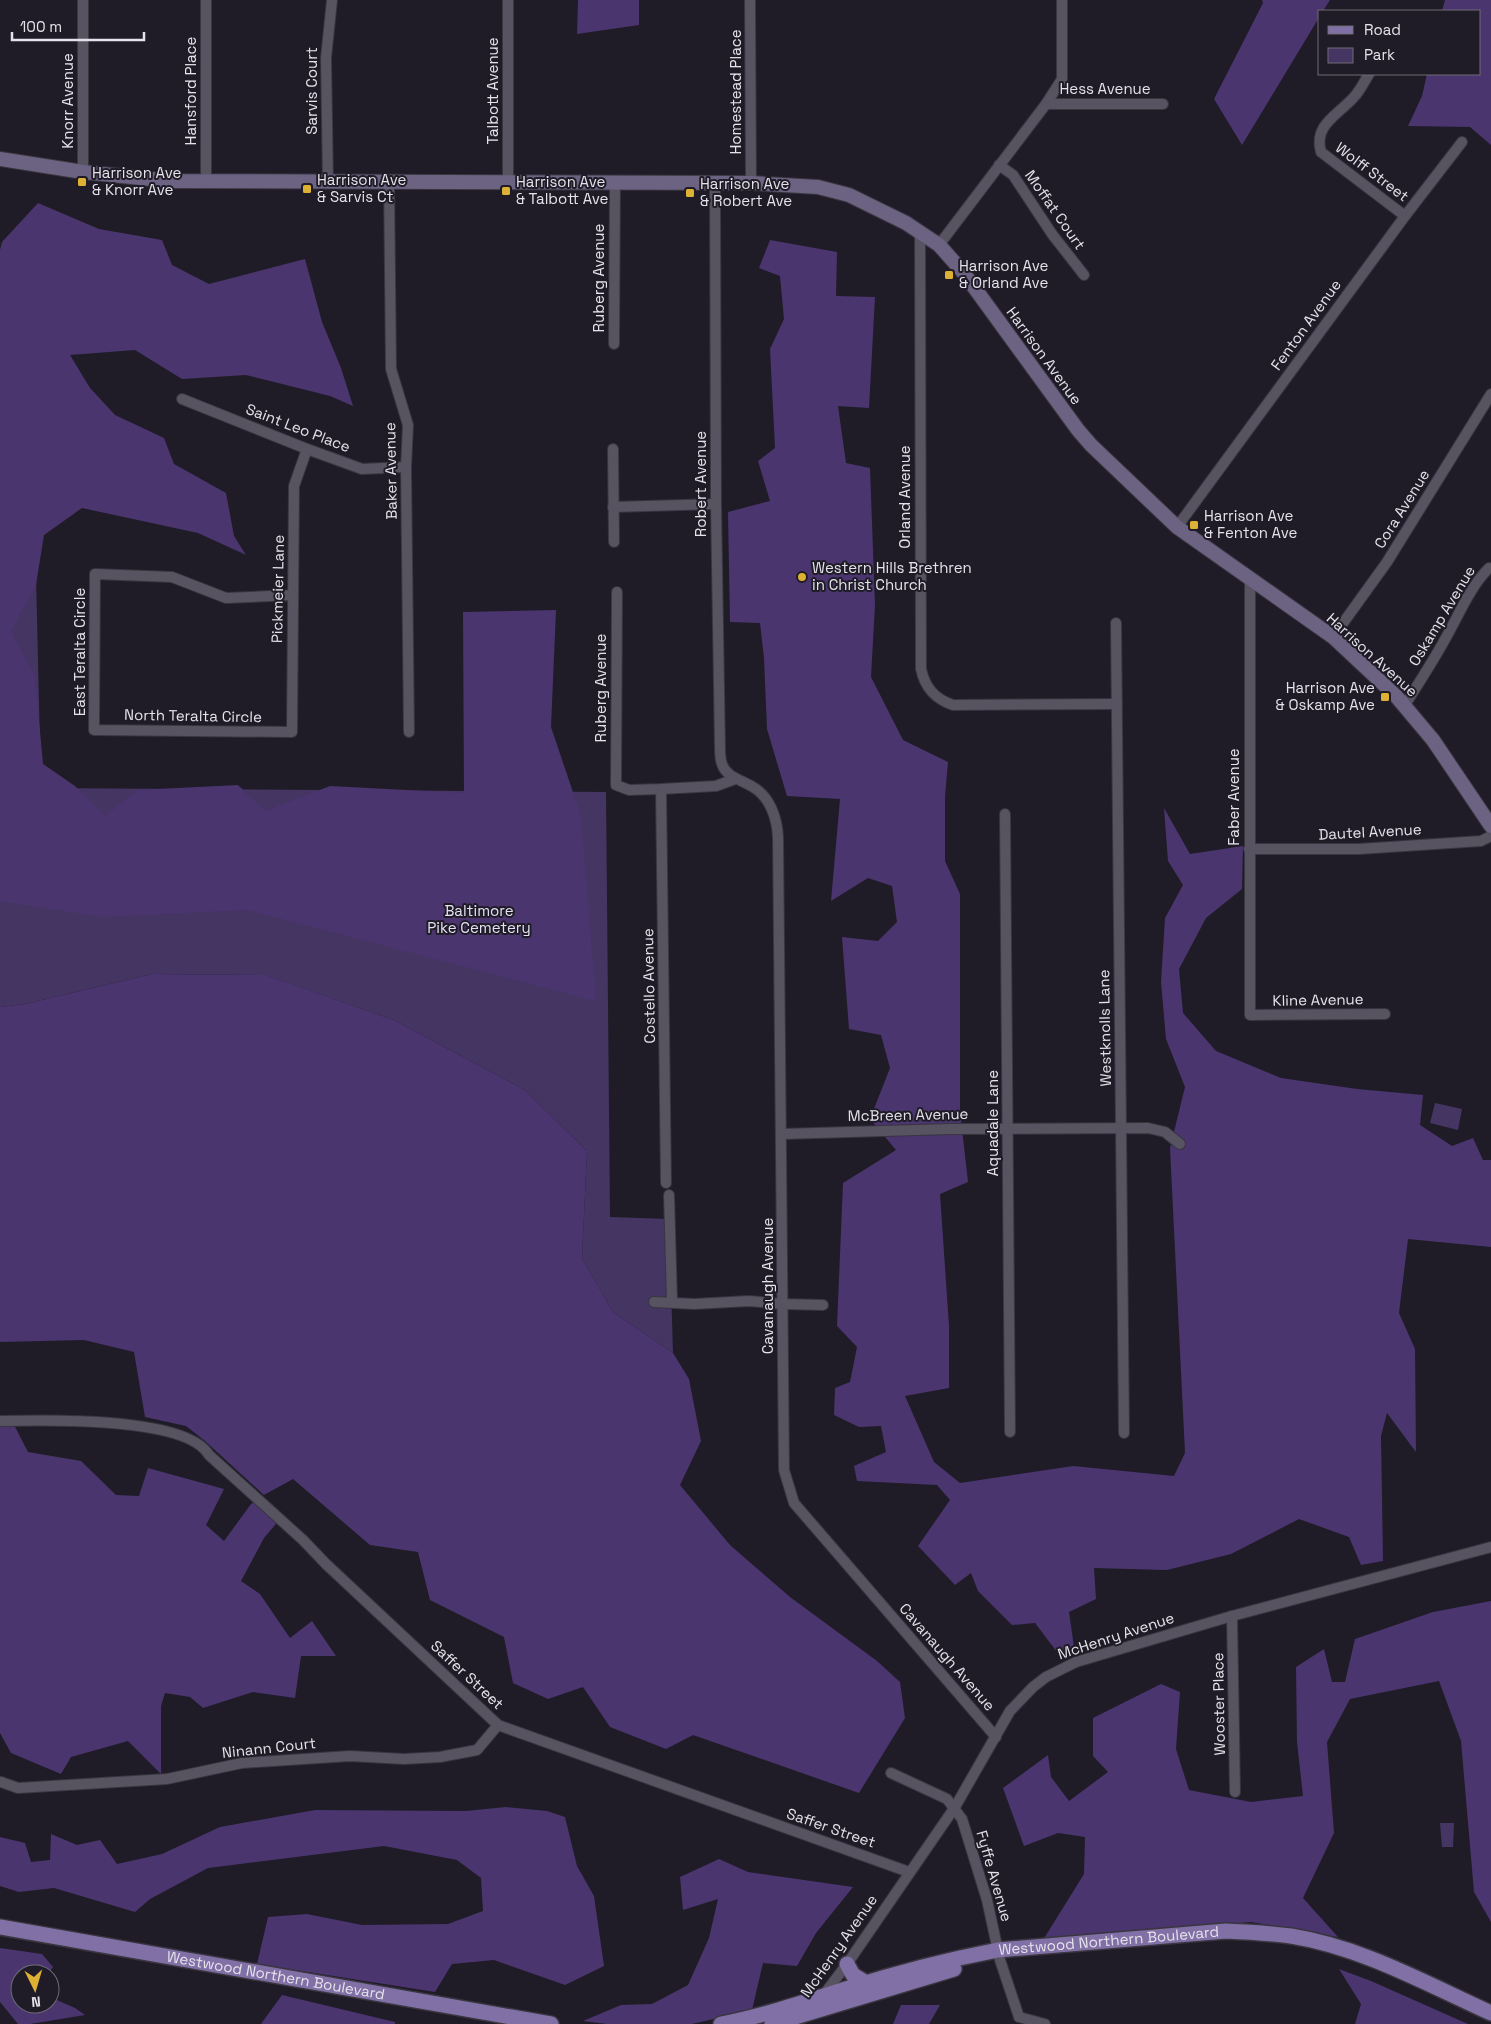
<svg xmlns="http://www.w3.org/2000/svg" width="1491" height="2024" font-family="'Space Grotesk',sans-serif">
<rect width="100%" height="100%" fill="#1f1c27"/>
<!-- green -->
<g fill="#453563">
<path d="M34 489 41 788 606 792 610 1217 669 1219 673 1353 613 1312 582 1258 587 1151 525 1090 394 1020 264 975 152 974 25 1004 0 1007V490Z"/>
<path d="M1435 1103 1462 1109 1458 1130 1430 1123Z"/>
<path d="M1440 1823H1454L1453 1847H1442Z"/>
</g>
<!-- forest -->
<g fill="#4a356f">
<path d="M578 0H639V25L577 34Z"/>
<path d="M1262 0H1330L1323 11H1320V16L1242 145 1214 99 1263 3Z"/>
<path d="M1445 0H1491V145L1470 127 1408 126 1422 96 1427 74H1480V11H1442Z"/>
<path d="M38 203 99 229 162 240 172 265 209 284 305 259 322 322 341 368 353 406 330 396 246 375 182 379 135 350 70 355 90 388 115 415 164 438 174 464 226 493 234 536 246 555 198 533 82 508 44 535 36 585 11 631 35 677 43 764 75 786 105 816 138 790 238 785 265 811 330 786 464 793 463 612 556 610 551 727 581 816 596 1001 247 910 102 917 0 901V250L2 242Z"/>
<path d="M770 240 837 252 836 296 875 297 869 408 838 406 846 463 870 468 875 605 871 677 903 740 948 762 945 796V861L960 894V1111L968 1182 940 1194 949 1326V1388L905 1396 934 1462 960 1483 1073 1466 1174 1476 1185 1453 1170 1148 1185 1087 1166 1039 1161 982 1165 918 1183 885 1168 861 1164 808 1190 854 1243 846 1242 889 1206 918 1179 969 1183 1013 1216 1051 1281 1078 1357 1089 1423 1095 1420 1125 1452 1146 1473 1138 1483 1160H1491V1247L1408 1239 1399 1313 1415 1349 1416 1452 1387 1413 1381 1436 1383 1561 1361 1565 1349 1537 1299 1519 1231 1554 1167 1570 1094 1568 1096 1599 1069 1612 1074 1647 1057 1652 1035 1623 1012 1625 978 1591 971 1573 955 1585 918 1546 950 1500 937 1485 857 1481 854 1466 886 1452 881 1426 859 1427 834 1415 835 1388 850 1382 857 1347 837 1326 843 1183 896 1150 870 1119 890 1068 881 1035 849 1029 842 937 878 941 897 922 892 886 868 878 831 901 840 799 787 796 767 729 764 658 760 623 730 622 728 512 770 501 758 461 775 448 770 349 784 319 780 276 759 268Z"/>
<path d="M152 974 265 975 394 1020 525 1090 587 1151 582 1258 613 1312 673 1353 689 1379 701 1441 680 1485 730 1545 790 1597 877 1661 900 1682 905 1718 859 1793 693 1735 666 1749 610 1727 583 1687 548 1699 513 1683 504 1637 430 1600 418 1552 370 1545 293 1479 264 1495 205 1441 186 1426 145 1417 134 1352 84 1340 0 1342V1007L25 1004Z"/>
<path d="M0 1421H12L28 1452 81 1461 116 1495 139 1496 148 1468 224 1489 206 1525 224 1541 251 1504 258 1499 280 1519 264 1538 241 1581 260 1594 290 1638 312 1621 336 1656H301L295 1698 253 1692 203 1708 190 1697 165 1693 161 1706V1774L128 1741 71 1757 61 1774 11 1753 0 1733Z"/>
<path d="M1491 1601V1922L1474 1892 1461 1741 1439 1681 1350 1699 1327 1742 1334 1833 1303 1898 1338 1937 1251 1922 1043 1940 1084 1874 1085 1837 1058 1833 1024 1846 1003 1788 1048 1755 1051 1777 1069 1801 1108 1772 1093 1756V1718L1161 1684 1180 1692 1176 1749 1189 1790 1251 1802 1303 1796 1297 1742 1296 1667 1324 1649 1332 1682H1345L1355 1639 1433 1612Z"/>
<path d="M506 1807 547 1811 565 1817 577 1866 594 1896 604 1966 565 1985 494 1960 452 1964 435 1992 257 1964 268 1917 307 1914 362 1925 448 1924 483 1911 481 1878 457 1860 384 1846 208 1868 150 1899 135 1912 54 1888 19 1892 0 1886V1837L25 1843 31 1862 50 1860 51 1834 77 1845 100 1840 117 1864 162 1854 220 1827 315 1810 466 1811Z"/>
<path d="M719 1859 748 1872 853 1887 816 1933 797 1966 763 1963 752 2010 692 2024H607L583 2021 621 2005 652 2004 688 1985 709 1938 718 1899 683 1910 680 1877Z"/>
<path d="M0 1948 42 1954 53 1967 48 1974H20V2004H50V1997L75 2008 85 2015 30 2024H18L0 2002Z"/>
<path d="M1339 1969 1371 1981 1468 2024H1355L1361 2004Z"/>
<path d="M282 1995 395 2022V2024H261Z"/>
<path d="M901 2005H940L929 2024H893Z"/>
</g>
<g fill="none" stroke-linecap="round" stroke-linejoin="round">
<defs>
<g id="minor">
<path d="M83 0V172"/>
<path d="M206 0V182"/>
<path d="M508 0V182"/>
<path d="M750 0 751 183"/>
<path d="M1369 74C1364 82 1360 91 1354 97 1338 115 1313 125 1321 152L1405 216"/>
<path d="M1046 104H1163"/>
<path d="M999 165 1013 175 1052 234 1084 275"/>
<path d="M389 181 391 369 408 425 406 467 409 732"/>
<path d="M328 183 326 58 332 0"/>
<path d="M715 183 716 504 720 748C720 753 720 759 722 764 726 777 742 780 753 787 770 797 777 818 778 837L784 1470 794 1503 996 1737"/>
<path d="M920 231 921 669C925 688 935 699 953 705L1117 704"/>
<path d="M939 245 1046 104 1062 79V0"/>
<path d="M614 344 615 183"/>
<path d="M182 399 307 449 362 469 406 467"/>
<path d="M613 449 614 542"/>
<path d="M613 507 716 504"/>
<path d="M1177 527 1405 216 1462 142"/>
<path d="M1250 579V1015L1385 1014"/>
<path d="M617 592 616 785 629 790 661 789 716 786 735 779"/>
<path d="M293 595 226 598 172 577 95 574 94 730 292 732 294 486 307 449"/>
<path d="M1116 623 1124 1433"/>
<path d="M1333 637 1387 562 1491 394"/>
<path d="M1405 705C1418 684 1432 663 1444 641 1458 617 1469 588 1489 568"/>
<path d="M661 789 666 1183"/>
<path d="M1005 814 1010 1432"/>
<path d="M1249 849H1359L1481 841 1491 836"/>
<path d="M782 1134 951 1129 1148 1128 1165 1132 1180 1144"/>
<path d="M669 1195 672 1302"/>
<path d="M654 1302 694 1304 749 1301 783 1304 823 1305"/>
<path d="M0 1421C43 1420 186 1416 209 1455L303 1540 326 1564 498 1725 909 1872"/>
<path d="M1232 1616 1235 1792"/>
<path d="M891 1773 947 1799 962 1819 987 1900 1000 1960 1019 2017"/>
<path d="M1 1782 18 1788 167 1779 242 1763 350 1756 404 1759 440 1757 477 1750 498 1725"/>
<path d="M822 1997 847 1964 955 1807 1010 1711 1033 1687 1046 1677 1076 1662 1232 1616 1491 1547"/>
<path d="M1019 2017 1045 2024"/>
</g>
<path id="secondary" d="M0 159 83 172 170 181 751 183 818 187 849 195 906 223 939 245 963 272 1078 430 1091 445 1177 527 1333 637 1396 696 1433 740 1491 826"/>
<g id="primary">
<path id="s1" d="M0 1927 551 2024"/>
<path d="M847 1964 853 1975 866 1983"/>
<path id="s2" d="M721 2024C763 2016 805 2002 846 1989 896 1973 946 1960 998 1950L1226 1931C1248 1932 1269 1933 1291 1936 1361 1947 1427 1984 1491 2013"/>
<path d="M772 2024 954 1969"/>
</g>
</defs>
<!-- minor casing -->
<use href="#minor" stroke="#393640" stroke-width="12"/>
<!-- secondary casing -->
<use href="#secondary" stroke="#393640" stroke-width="16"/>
<!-- primary casing -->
<use href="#primary" stroke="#393640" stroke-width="18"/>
<!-- minor -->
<use href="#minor" stroke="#575360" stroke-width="10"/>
<!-- secondary -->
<use href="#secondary" stroke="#6c6282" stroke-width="14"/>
<!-- primary -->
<use href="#primary" stroke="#8170a5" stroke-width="15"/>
</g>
<!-- markers -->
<g fill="#ddb133" stroke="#1f1c27" stroke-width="2">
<rect x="77" y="177" width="10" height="10" rx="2.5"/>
<rect x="302" y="184" width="10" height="10" rx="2.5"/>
<rect x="501" y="186" width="10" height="10" rx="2.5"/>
<rect x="685" y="188" width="10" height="10" rx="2.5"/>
<rect x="944" y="270" width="10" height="10" rx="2.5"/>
<rect x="1189" y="520" width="10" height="10" rx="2.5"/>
<circle cx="802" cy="577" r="5"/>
<rect x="1380" y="692" width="10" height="10" rx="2.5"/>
</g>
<g text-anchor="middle" stroke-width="4" stroke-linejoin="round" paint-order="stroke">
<!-- street labels -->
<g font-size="15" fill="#e4e2ea" stroke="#1f1c27">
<text x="1105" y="94">Hess Avenue</text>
<text transform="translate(191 91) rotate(-90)" y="5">Hansford Place</text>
<text transform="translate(312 91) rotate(-90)" y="5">Sarvis Court</text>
<text transform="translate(493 91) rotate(-90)" y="5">Talbott Avenue</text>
<text transform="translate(736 92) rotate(-90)" y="5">Homestead Place</text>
<text transform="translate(68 101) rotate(-90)" y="5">Knorr Avenue</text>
<text transform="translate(1372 172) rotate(37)" y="5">Wolff Street</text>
<text transform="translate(1055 210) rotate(55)" y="5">Moffat Court</text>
<text transform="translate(599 278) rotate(-90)" y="5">Ruberg Avenue</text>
<text transform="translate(1306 325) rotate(-54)" y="5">Fenton Avenue</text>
<text transform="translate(1044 356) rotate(54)" y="5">Harrison Avenue</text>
<text transform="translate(298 428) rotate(21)" y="5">Saint Leo Place</text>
<text transform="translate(391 471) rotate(-91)" y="5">Baker Avenue</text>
<text transform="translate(701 484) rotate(-90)" y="5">Robert Avenue</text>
<text transform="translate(905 497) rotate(-90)" y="5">Orland Avenue</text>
<text transform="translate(1402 509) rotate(-58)" y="5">Cora Avenue</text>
<text transform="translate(278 589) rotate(-89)" y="5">Pickmeier Lane</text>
<text transform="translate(1442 616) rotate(-59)" y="5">Oskamp Avenue</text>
<text transform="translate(80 652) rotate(-90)" y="5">East Teralta Circle</text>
<text transform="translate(1372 655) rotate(42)" y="5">Harrison Avenue</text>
<text transform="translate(601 688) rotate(-90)" y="5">Ruberg Avenue</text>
<text transform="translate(193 716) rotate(1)" y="5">North Teralta Circle</text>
<text transform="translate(1234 797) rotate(-90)" y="5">Faber Avenue</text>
<text transform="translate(1370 832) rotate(-3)" y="5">Dautel Avenue</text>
<text transform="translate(649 986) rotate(-91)" y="5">Costello Avenue</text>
<text transform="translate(1318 1000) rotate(-1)" y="5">Kline Avenue</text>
<text transform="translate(1105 1028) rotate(-91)" y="5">Westknolls Lane</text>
<text transform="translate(908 1115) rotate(-1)" y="5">McBreen Avenue</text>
<text transform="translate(993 1123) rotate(-90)" y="5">Aquadale Lane</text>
<text transform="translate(768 1286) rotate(-90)" y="5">Cavanaugh Avenue</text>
<text transform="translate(1116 1636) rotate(-18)" y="5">McHenry Avenue</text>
<text transform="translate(947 1657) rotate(49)" y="5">Cavanaugh Avenue</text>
<text transform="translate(467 1675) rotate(43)" y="5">Saffer Street</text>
<text transform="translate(1219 1704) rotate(-91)" y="5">Wooster Place</text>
<text transform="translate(269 1748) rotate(-6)" y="5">Ninann Court</text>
<text transform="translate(831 1828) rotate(19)" y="5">Saffer Street</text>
<text transform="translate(994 1876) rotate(74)" y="5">Fyffe Avenue</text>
<text dy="5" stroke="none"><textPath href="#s2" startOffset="398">Westwood Northern Boulevard</textPath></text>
<text transform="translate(839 1946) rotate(-55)" y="5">McHenry Avenue</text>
<text dy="5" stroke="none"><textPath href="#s1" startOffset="280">Westwood Northern Boulevard</textPath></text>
</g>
<!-- poi labels -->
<g font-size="15" fill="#e4e2ea" stroke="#1f1c27" text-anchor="start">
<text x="92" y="178">Harrison Ave<tspan x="92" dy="17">&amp; Knorr Ave</tspan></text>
<text x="317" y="185">Harrison Ave<tspan x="317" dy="17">&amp; Sarvis Ct</tspan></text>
<text x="516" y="187">Harrison Ave<tspan x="516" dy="17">&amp; Talbott Ave</tspan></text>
<text x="700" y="189">Harrison Ave<tspan x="700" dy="17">&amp; Robert Ave</tspan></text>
<text x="959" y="271">Harrison Ave<tspan x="959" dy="17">&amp; Orland Ave</tspan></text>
<text x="1204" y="521">Harrison Ave<tspan x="1204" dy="17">&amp; Fenton Ave</tspan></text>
<text x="812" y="573">Western Hills Brethren<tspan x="812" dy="17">in Christ Church</tspan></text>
<text x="1375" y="693" text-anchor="end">Harrison Ave<tspan x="1375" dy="17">&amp; Oskamp Ave</tspan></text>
</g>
<!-- park labels -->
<g font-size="15" fill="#e5e0f3" stroke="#1f1c27">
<text x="479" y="916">Baltimore<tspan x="479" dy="17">Pike Cemetery</tspan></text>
</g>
</g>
<!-- legend -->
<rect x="1318" y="10" width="162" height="65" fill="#1f1c27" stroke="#6e6b75"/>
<rect x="1328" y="26" width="25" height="8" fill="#8170a5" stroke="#6e6b75"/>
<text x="1364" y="35" font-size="15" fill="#e4e2ea">Road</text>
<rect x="1328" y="48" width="25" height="15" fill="#453563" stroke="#6e6b75"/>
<text x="1364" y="60" font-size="15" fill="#e4e2ea">Park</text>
<!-- north arrow -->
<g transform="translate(35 1989) rotate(175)"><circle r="24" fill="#1f1c27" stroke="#6e6b75"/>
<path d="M0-4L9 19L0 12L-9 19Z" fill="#ddb133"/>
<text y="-8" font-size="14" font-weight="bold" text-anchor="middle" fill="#e4e2ea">N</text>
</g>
<!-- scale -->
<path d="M12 32v8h132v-8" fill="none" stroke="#e4e2ea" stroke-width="2.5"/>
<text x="20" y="32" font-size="15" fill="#e4e2ea" stroke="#1f1c27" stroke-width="4" paint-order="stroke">100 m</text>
</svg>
